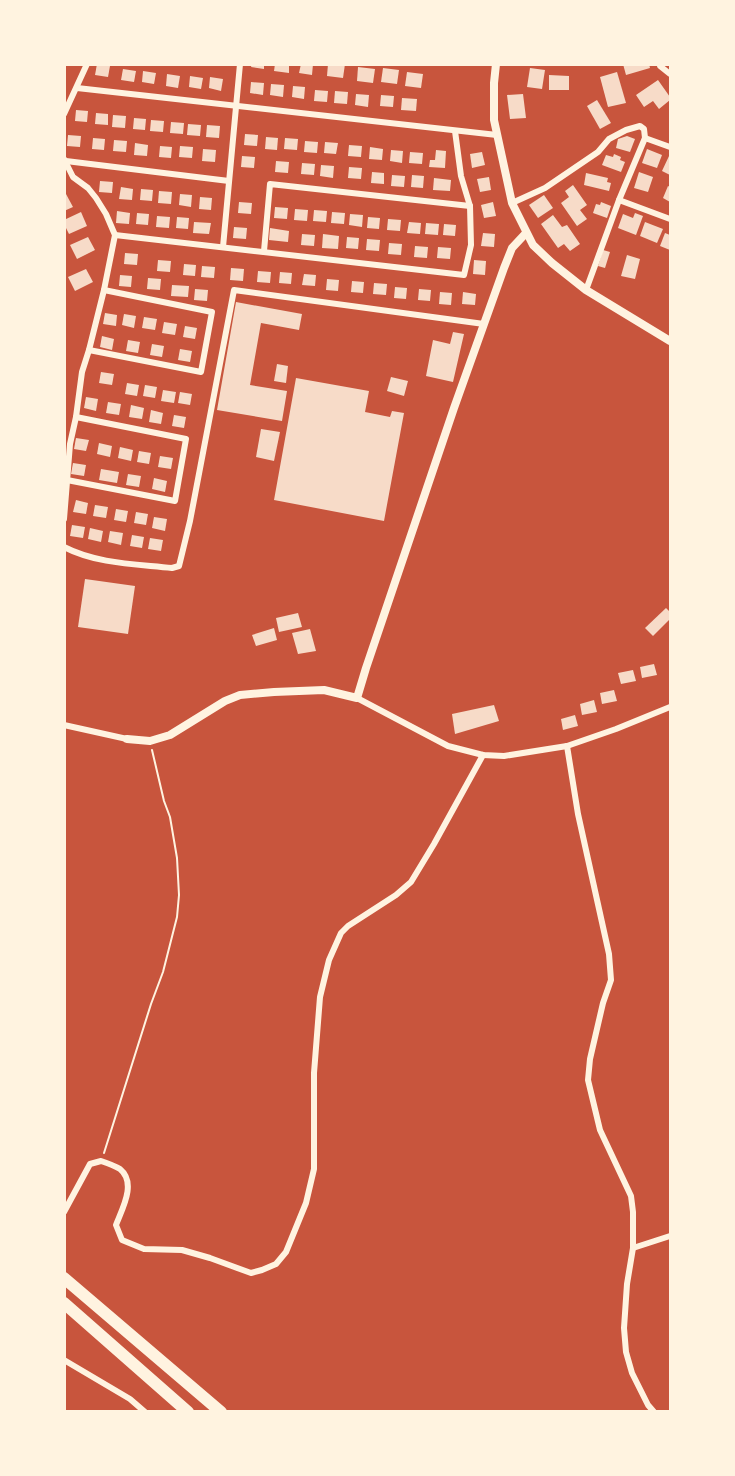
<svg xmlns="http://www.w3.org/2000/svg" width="735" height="1476" font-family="Inter,sans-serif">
<rect width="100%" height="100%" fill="#c8553d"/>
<!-- building -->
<g fill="#f7dbc8">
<path d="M97 64 110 66 108 77 95 75Z"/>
<path d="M252 64H264V69L251 67Z"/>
<path d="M275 64H289V73L274 71Z"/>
<path d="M301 64H313L312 75 299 73Z"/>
<path d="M328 64H345L343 78 327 76Z"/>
<path d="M623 64H649L650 68 626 75Z"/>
<path d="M358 67 375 69 373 83 357 81Z"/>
<path d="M383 68 399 70 397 84 381 82Z"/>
<path d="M530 68 545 70 542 89 527 87Z"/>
<path d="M123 69 136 71 134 82 121 80Z"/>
<path d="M143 71 156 73 154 84 142 82Z"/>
<path d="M407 72 423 74 421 88 405 86Z"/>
<path d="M617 72 626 103 608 107 600 77Z"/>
<path d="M167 74 180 76 178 88 166 86Z"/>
<path d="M549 75 569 76V90H549Z"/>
<path d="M190 76 203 78 201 89 189 87Z"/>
<path d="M210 77 223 79 221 91 209 88Z"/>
<path d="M658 80 670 97V100L659 109 653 101 644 107 636 95Z"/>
<path d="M251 82 264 83 263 95 250 93Z"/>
<path d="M271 84 284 85 283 97 270 95Z"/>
<path d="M293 86 305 87 304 99 292 97Z"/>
<path d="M315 90 328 91 327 102 314 101Z"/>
<path d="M335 91 348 92 347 104 334 103Z"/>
<path d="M356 94 369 95 368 107 355 105Z"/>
<path d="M523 94 526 118 510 119 507 95Z"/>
<path d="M381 95 394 96 393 107 380 106Z"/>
<path d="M402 98 417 99 416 111 401 110Z"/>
<path d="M597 100 611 123 600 129 587 106Z"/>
<path d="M76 110 88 111 87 122 75 121Z"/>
<path d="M96 113 108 114V125L95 124Z"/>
<path d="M113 115 126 116 125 128 112 127Z"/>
<path d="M134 118 146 119 145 130 133 129Z"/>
<path d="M151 120 164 121 163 132 150 131Z"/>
<path d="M171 122 184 123 183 134 170 133Z"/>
<path d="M188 124 201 125 200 136 187 135Z"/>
<path d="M207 125 220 126 219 138 206 137Z"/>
<path d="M245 134 258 135 257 146 244 145Z"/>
<path d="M68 135 81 136 80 147 67 146Z"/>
<path d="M627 136 635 139 630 152 616 148 618 139Z"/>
<path d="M266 137 278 138 277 150 265 149Z"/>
<path d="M93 138 105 139 104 150 92 149Z"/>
<path d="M285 138 298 139 297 150 284 149Z"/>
<path d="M114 140 127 141 126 152 113 151Z"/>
<path d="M305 141 318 142 317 153 304 152Z"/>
<path d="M325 142 338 143 336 154 324 153Z"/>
<path d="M135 143 148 145 147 156 134 155Z"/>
<path d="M349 145 362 146 361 157 348 156Z"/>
<path d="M160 146 172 147 171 158 159 157Z"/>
<path d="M180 146 193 147 192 158 179 157Z"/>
<path d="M370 147 383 149 382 160 369 159Z"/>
<path d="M203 149 216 150 215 162 202 161Z"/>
<path d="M647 149 662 155 657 168 642 163Z"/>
<path d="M391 150 403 151 402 163 390 161Z"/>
<path d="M436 150 446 151 445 168 429 167 430 160H435Z"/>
<path d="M410 152 423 153 422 164 409 163Z"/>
<path d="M482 152 485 165 472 168 470 154Z"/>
<path d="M614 154 621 157 620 160 625 162 621 172 602 165 606 155 613 157Z"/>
<path d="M242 156 255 157 254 168 241 167Z"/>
<path d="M669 156H670V175L662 171Z"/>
<path d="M276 161 289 162 288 173 275 172Z"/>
<path d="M302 163 315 164 314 175 301 174Z"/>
<path d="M321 165 334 166 333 178 320 176Z"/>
<path d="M349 167 362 168 361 179 348 178Z"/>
<path d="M372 172 384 173V184L371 183Z"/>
<path d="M639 172 653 177 648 192 634 188Z"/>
<path d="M586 173 608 178 607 182 611 183 609 191 584 185Z"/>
<path d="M392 175 405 176 404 187 391 186Z"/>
<path d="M412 175 424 176 423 188 411 187Z"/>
<path d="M489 177 491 190 480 192 477 179Z"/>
<path d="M434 178 451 180 450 191 433 190Z"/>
<path d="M100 181 113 182 112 193 99 192Z"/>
<path d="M573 185 587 205 580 210 587 219 577 226 561 203 569 197 565 191Z"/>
<path d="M668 186 670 187V202L663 198Z"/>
<path d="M121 187 133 189 132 200 119 199Z"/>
<path d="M141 189 153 190 152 201 140 200Z"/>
<path d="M159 191 172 192 171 204 158 203Z"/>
<path d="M64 194H66L73 207 64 211Z"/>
<path d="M180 194 192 195 191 207 179 205Z"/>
<path d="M544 195 553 208 538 218 529 205Z"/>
<path d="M200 197 212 198 211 210 199 209Z"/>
<path d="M239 202 252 203 251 214 238 213Z"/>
<path d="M493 202 496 216 484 218 481 205Z"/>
<path d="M601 202 611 206 607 218 593 213 596 204 600 205Z"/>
<path d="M275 207 288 208 287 219 274 218Z"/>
<path d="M295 209 308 210 307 221 294 220Z"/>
<path d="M314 210 327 211 326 222 313 221Z"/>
<path d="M117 211 130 213 129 224 116 223Z"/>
<path d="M81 212 87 226 69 234 64 224V220Z"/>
<path d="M332 212 345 213 344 224 331 223Z"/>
<path d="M137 213 149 214 148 225 136 224Z"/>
<path d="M635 213 643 216 636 235 618 228 623 214 633 218Z"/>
<path d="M350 214 363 215 362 227 349 225Z"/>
<path d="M553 215 562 227 567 225 580 244 570 251 564 244 558 248 541 224Z"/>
<path d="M157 216 170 217 169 228 156 227Z"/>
<path d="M177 217 189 218 188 229 176 228Z"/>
<path d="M368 217 380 218 379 229 367 228Z"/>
<path d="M388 219 401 220 400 231 387 230Z"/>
<path d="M194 222 211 223 209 234 193 233Z"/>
<path d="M409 222 421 223 420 234 407 233Z"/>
<path d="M645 222 663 229 657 243 640 236Z"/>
<path d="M426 223 439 224 438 235 425 234Z"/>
<path d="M444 224 456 225 455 236 443 235Z"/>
<path d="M234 227 247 228 246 239 233 238Z"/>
<path d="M270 228 289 231 288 242 269 240Z"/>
<path d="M483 233 495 234 494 247 481 246Z"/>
<path d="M665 233 670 235V250L660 246Z"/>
<path d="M302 234 315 235 314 246 301 245Z"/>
<path d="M323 234 339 236 338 249 322 248Z"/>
<path d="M88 237 95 250 77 259 70 245Z"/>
<path d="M347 237 359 238 358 249 346 248Z"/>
<path d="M367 239 380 240 379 251 366 250Z"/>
<path d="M389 243 402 244 401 255 388 254Z"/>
<path d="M415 246 428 247 427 258 414 257Z"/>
<path d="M438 247 451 248 450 259 437 258Z"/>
<path d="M603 250 610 252 605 268 598 266Z"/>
<path d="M125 253 138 254 137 265 124 264Z"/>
<path d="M627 255 640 259 635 279 621 276Z"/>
<path d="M158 260 171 261 170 272 157 271Z"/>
<path d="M474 260 486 261 485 275 473 274Z"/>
<path d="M184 264 196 265 195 276 183 275Z"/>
<path d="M202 266 215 267 214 278 201 277Z"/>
<path d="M231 268 244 269 243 281 230 280Z"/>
<path d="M86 269 93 282 75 291 68 277Z"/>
<path d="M258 271 271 272 270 283 257 282Z"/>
<path d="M280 272 292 273 291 284 279 283Z"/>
<path d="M304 274 316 275 315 286 302 285Z"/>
<path d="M120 275 132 276 131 287 119 286Z"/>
<path d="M148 278 161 279 160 290 147 289Z"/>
<path d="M327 279 339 280 338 291 326 290Z"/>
<path d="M352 281 364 282 363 293 351 292Z"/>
<path d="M374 283 387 284 386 295 373 294Z"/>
<path d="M172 285 189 286 188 297 171 296Z"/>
<path d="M395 287 407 288 406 299 394 298Z"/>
<path d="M195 289 208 290 207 301 194 300Z"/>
<path d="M419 289 431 290 430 301 418 300Z"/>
<path d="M440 292 452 293 451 305 439 304Z"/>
<path d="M463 292 476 294 475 305 462 304Z"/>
<path d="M236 302 302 314 299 330 261 323 250 385 287 391 282 421 217 410Z"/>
<path d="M105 313 117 315 116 326 103 324Z"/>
<path d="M124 314 136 316 134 328 122 325Z"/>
<path d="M144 317 157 319 155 330 142 328Z"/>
<path d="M164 322 177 324 175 335 162 333Z"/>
<path d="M185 326 197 328 195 339 183 337Z"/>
<path d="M453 332 464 334 453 382 426 376 433 340 450 344Z"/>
<path d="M102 336 114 339 112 350 100 347Z"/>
<path d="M128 340 140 342 138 353 126 351Z"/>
<path d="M152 344 164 346 162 357 150 355Z"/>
<path d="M180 349 192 351 190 362 178 360Z"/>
<path d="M277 364 288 366 286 383 274 381Z"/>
<path d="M101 372 114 374 112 385 99 383Z"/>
<path d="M391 377 408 381 404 396 387 391Z"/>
<path d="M296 378 369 391 365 412 390 417 392 411 404 413 384 521 274 500Z"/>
<path d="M127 383 139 385 137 396 125 394Z"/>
<path d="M145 385 157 387 155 398 143 396Z"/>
<path d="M163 390 176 392 174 403 161 401Z"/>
<path d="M180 392 192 394 190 405 178 403Z"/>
<path d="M86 397 98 399 96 411 84 408Z"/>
<path d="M108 402 121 404 119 415 106 413Z"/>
<path d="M131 405 144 408 142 419 129 417Z"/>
<path d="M151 410 163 413 161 424 149 422Z"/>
<path d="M174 415 186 417 184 428 172 426Z"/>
<path d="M261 429 280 432 274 461 256 457Z"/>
<path d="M76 438 89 440 86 451 74 449Z"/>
<path d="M99 443 112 446 110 457 97 454Z"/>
<path d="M120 447 133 450 131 461 118 458Z"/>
<path d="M139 451 151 453 149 464 137 462Z"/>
<path d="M160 456 173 458 171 469 158 467Z"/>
<path d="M73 463 86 465 84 476 71 474Z"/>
<path d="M101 469 119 472 117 483 99 480Z"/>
<path d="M128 474 141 476 139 487 126 485Z"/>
<path d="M154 478 167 481 165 492 152 489Z"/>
<path d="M76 500 88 503 86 514 73 512Z"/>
<path d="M95 505 108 507 106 518 93 516Z"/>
<path d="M116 509 128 511 126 522 114 520Z"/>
<path d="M136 512 148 514 146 525 134 523Z"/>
<path d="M154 517 167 519 165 531 152 528Z"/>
<path d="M72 525 85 527 83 538 70 536Z"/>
<path d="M90 528 103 531 101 542 88 539Z"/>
<path d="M110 531 123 533 121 545 108 542Z"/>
<path d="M132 535 144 537 142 548 130 546Z"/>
<path d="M150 538 163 540 161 551 148 549Z"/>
<path d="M85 579 135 586 128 634 78 627Z"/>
<path d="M666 608 670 612V619L653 636 645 628Z"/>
<path d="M298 613 302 627 279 632 276 618Z"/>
<path d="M274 628 277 640 256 646 252 635Z"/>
<path d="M310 629 316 651 298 654 292 633Z"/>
<path d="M654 664 657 675 642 678 640 667Z"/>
<path d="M633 670 636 681 621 684 618 673Z"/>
<path d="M614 690 617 701 602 704 600 693Z"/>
<path d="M594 700 597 712 582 715 580 704Z"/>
<path d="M494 705 499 721 455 734 452 714Z"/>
<path d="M575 715 578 726 563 730 561 719Z"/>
</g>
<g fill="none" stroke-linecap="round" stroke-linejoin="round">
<!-- path -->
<path stroke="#fff3e0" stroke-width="2" d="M104 1153 151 1004 163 972 177 917 179 895 177 858 170 817 164 801 152 750"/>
<!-- minor -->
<g stroke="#fff3e0" stroke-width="6">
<path d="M660 64V66L670 74"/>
<path d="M77 88 497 135"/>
<path d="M64 114 87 64"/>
<path d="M64 159 73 177 88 188 96 198 106 214 115 235 104 290 89 350 82 372 76 417 70 444 64 519"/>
<path d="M66 161 229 181"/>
<path d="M619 200 670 219"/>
<path d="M512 203 545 188 598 152 609 139 626 130 640 126 644 129 645 138"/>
<path d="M115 235 464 275 471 245 470 206 461 176 455 131"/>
<path d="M223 247 240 64"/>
<path d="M264 251 270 184 470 206"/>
<path d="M586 290 619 200 645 138 670 147"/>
<path d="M89 350 201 372 212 312 104 290"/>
<path d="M67 480 175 501 186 439 76 417"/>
<path d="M64 547C97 564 136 564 172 568L179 566 190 521 234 290 484 324"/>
<path d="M357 698 448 746 483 755 504 756 567 746 616 729 670 707"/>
<path d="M64 725 127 739"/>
<path d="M567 746 578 814 609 954 611 980 603 1003 590 1059 588 1080 600 1130 631 1196 633 1212V1248L627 1284 624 1328 626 1352 632 1373 648 1405 654 1412"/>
<path d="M64 1212 90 1164 101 1161C107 1163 115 1166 120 1169 137 1183 122 1209 116 1225L122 1240 144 1249 182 1250 210 1258 251 1273 262 1270 276 1264 286 1252 306 1203 314 1169V1073L320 997 329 960 341 933 348 926 396 895 411 882 434 844 483 755"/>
<path d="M633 1248 670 1236"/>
<path d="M64 1360 130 1399 145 1412"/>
</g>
<!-- tertiary -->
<g stroke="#fff3e0" stroke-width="8">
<path d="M496 64 494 83V120L512 203 533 245 552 263 586 290 670 341"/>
<path d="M127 739 150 741 170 735 225 701 240 695 274 692 324 690 357 698 366 668 454 408 504 268 512 248 526 233"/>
</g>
<!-- motorway -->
<g stroke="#fff3e0" stroke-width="12">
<path d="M64 1278 221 1412"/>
<path d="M64 1303 188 1412"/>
</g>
</g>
<!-- border -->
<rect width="735" height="1476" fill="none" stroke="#fff3e0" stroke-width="132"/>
</svg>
